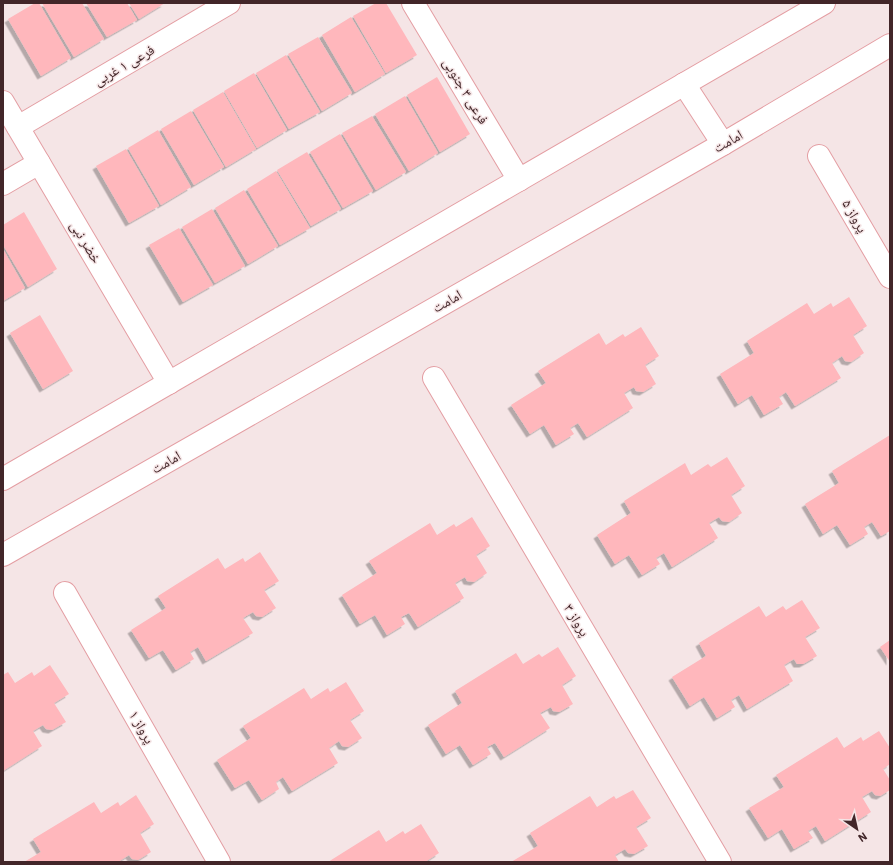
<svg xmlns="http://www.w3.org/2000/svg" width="893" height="865" font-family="'IBM Plex Sans','Noto Naskh Arabic',sans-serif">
<defs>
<filter id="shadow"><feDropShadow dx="-3.5" dy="3.5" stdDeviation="0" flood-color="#0004"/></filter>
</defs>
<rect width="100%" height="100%" fill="#f5e5e6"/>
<!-- building -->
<g fill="#ffb7bc" filter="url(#shadow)">
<path d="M35 3H39L71 58 41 76 8 19Z"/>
<path d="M42 3H82L104 39 74 57Z"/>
<path d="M86 3H127L137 20 107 37Z"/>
<path d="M129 3H165L139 19Z"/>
<path d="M376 3H386L417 55 386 73 353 16Z"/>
<path d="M351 17 385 74 355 92 322 35Z"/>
<path d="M318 37 352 93 322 111 288 54Z"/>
<path d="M286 55 320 112 289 129 256 73Z"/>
<path d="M254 73 287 130 257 148 224 91Z"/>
<path d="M437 77 470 134 440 152 407 95Z"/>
<path d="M223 92 256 149 226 167 193 110Z"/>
<path d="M405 96 438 153 409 171 375 114Z"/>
<path d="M191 111 224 167 194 185 161 129Z"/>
<path d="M372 116 406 172 376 190 342 133Z"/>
<path d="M158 130 191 187 161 205 128 148Z"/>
<path d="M340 134 373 191 343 208 310 152Z"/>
<path d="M126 149 159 206 129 223 96 166Z"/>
<path d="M307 152 341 209 311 226 277 170Z"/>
<path d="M276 171 310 228 280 245 247 189Z"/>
<path d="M244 190 278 246 248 264 215 208Z"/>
<path d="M212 209 245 266 215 283 182 227Z"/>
<path d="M24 212 57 269 28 287 3 245V225Z"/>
<path d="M179 228 213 285 183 302 149 245Z"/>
<path d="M3 249 25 288 3 301Z"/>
<path d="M849 297 867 326 853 335 864 353 851 362 845 361 842 356 832 363 841 378 795 406 786 392 779 397 783 404 764 415 752 395 738 404 720 374 754 353 747 341 807 303 814 314 831 303 833 307Z"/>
<path d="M40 315 73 371 43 389 10 333Z"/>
<path d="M641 327 659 356 645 365 656 384 643 392 636 391 634 387 624 393 633 408 587 437 578 423 570 428 574 434 556 445 544 425 530 434 511 405 546 383 538 371 599 333 606 345 623 334 625 337Z"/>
<path d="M890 435V531L881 536 872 522 864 527 868 534 850 545 837 525 823 534 805 504 839 483 832 471Z"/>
<path d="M727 457 745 486 731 495 742 513 729 522 722 521 719 517 709 523 718 538 672 567 664 553 656 558 660 564 642 575 629 555 615 564 597 535 631 513 624 501 685 463 691 475 708 464 711 467Z"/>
<path d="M472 517 490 546 476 555 487 573 474 582 467 581 465 577 455 583 464 598 418 627 409 613 401 617 405 624 387 635 375 615 360 624 342 595 377 573 369 561 430 523 437 535 454 524 456 527Z"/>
<path d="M260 552 279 581 264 590 276 608 262 617 256 616 253 612 243 618 253 633 206 661 198 647 190 652 194 659 176 670 163 650 149 658 131 630 166 608 158 596 218 558 225 569 243 558 245 562Z"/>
<path d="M802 600 820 628 805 637 817 656 803 664H797L794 659 784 665 793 681 747 709 739 695 731 700 735 707 717 718 704 697 690 706 672 677 706 656 699 643 759 606 766 617 783 606 786 610Z"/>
<path d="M890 640V662L880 647Z"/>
<path d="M558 647 576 676 562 685 573 704 559 712 553 711 551 707 540 713 550 728 504 757 495 743 487 747 491 754 473 765 460 745 446 754 428 725 462 703 455 691 516 653 523 664 539 654 542 657Z"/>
<path d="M50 665 69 694 54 703 66 722 52 730 46 729 43 725 33 731 42 746 3 771V675L8 672 15 683 32 672 34 676Z"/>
<path d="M346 682 364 711 350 720 362 738 348 747 342 746 339 741 329 748 338 763 292 791 283 777 276 782 279 789 262 800 249 780 235 788 217 760 251 738 243 726 304 688 311 699 328 688 330 692Z"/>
<path d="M879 731 890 748V764L883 769 890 780V790L880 796 875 795 872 791 862 797 871 812 825 841 816 826 808 831 813 838 794 849 782 829 768 838 749 808 784 787 776 775 837 737 844 748 861 737 863 741Z"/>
<path d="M633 790 651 818 636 827 648 846 634 854 628 853 625 849 615 855 619 862H511L538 846 530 833 590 796 597 807 614 796 616 799Z"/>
<path d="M136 795 154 824 140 833 151 852 138 860 132 859 129 855 118 862H24L41 852 33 839 94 802 101 813 118 802 120 806Z"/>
<path d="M421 824 439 853 425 862H328L379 830 386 842 403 831 405 834Z"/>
</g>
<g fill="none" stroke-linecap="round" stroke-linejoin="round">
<defs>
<g id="minor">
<path d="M413 3 519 180"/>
<path d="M18 127 229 3"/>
<path d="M819 156 890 277"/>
<path d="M3 184 39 163"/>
<path d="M434 378 720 862"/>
<path d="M65 593 219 862"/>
</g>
<path id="tertiary" d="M3 102 169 383"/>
<g id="secondary">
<path d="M684 84 723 144"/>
<path d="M3 479 824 3"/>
<path d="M3 555 723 144 890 45"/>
</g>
</defs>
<!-- minor casing -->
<use href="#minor" stroke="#e49ea3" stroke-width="24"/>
<!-- tertiary casing -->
<use href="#tertiary" stroke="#e49ea3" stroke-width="24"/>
<!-- secondary casing -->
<use href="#secondary" stroke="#e49ea3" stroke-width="24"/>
<!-- minor -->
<use href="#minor" stroke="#fff" stroke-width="22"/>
<!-- tertiary -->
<use href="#tertiary" stroke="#fff" stroke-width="22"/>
<!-- secondary -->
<use href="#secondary" stroke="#fff" stroke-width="22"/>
</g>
<g text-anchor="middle" stroke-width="3" stroke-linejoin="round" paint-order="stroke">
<!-- street labels -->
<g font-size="14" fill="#422629" stroke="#f5e5e6">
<text transform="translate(124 65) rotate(-30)" y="5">فرعی ۱ غربی</text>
<text transform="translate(466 91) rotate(59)" y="5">فرعی ۳ جنوبی</text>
<text transform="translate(728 141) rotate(-30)" y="5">امامت</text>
<text transform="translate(855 216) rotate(60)" y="5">پرواز ۵</text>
<text transform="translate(86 242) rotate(59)" y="5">خضر نبی</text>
<text transform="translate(447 301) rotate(-30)" y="5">امامت</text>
<text transform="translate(166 462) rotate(-30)" y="5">امامت</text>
<text transform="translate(577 620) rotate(59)" y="5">پرواز ۳</text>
<text transform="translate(142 727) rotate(60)" y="5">پرواز ۱</text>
</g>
</g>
<!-- border -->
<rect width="893" height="865" fill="none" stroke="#422629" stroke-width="8"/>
<!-- north arrow -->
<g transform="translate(857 829) rotate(146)" stroke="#f5e5e6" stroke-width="3" paint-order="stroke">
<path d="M0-3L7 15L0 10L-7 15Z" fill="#422629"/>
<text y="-6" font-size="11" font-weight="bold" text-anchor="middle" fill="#422629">N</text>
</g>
</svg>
